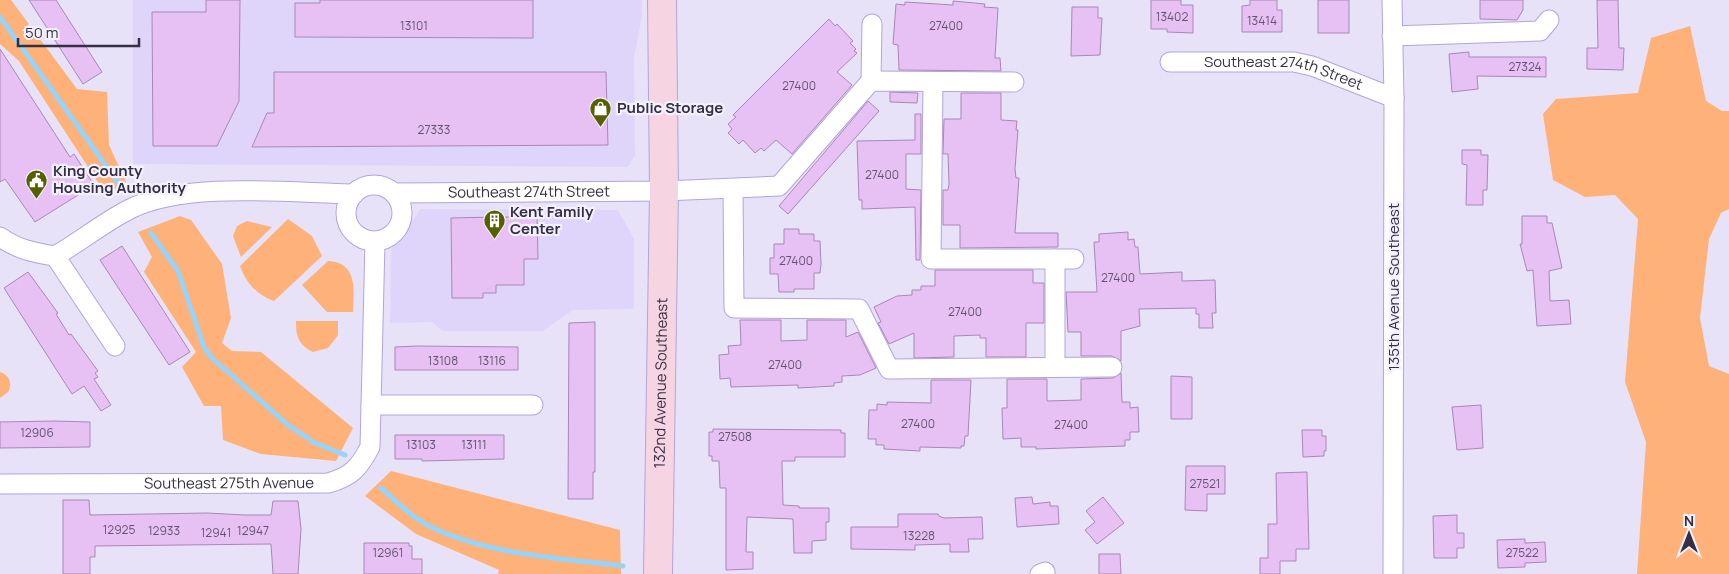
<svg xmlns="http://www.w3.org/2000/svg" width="1729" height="574" font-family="Manrope,sans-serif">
<rect width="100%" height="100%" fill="#e8e2f9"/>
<!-- built -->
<g fill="#dfd5fb">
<path d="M133 0H642V16L634 57 635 156 627 167 133 164Z"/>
<path d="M421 209 618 210 634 239V309L573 310 543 331H442L433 322 390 323 391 249Z"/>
</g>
<!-- green -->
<g fill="#feb279">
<path d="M0 0H11L77 89 107 92 109 145 126 182 107 196 19 61 0 44Z"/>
<path d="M1690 26 1706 101 1722 111H1729V209L1721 213 1709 239 1700 318 1709 366 1729 374V574H1637L1646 442 1625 382 1638 219 1615 195 1585 197 1553 180 1543 114 1556 99 1638 93 1651 38Z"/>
<path d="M180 216 191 220 222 264 231 318 222 343 232 351 261 352 353 428 336 461 261 454 223 440 221 406H204L182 367 196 352 144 272 152 257 138 232Z"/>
<path d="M288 219 312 236 322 256 274 301C257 295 246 283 240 266Z"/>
<path d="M247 221 272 227 241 257 233 236 237 226Z"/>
<path d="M328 261C358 262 354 291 353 312H327L302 285Z"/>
<path d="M296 321H338V335L328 348 313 352C298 345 296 336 296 321Z"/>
<path d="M0 372C9 375 13 383 8 392L0 398Z"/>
<path d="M391 471 620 530 621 574H498L499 570 416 534 365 496Z"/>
</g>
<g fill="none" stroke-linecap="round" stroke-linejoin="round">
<!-- stream -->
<g stroke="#98d3f9" stroke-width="5">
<path d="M0 17 119 184"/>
<path d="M151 233 178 271 204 347 211 357 288 425 315 443 345 455"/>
<path d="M381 488C396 501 411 517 429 526 488 555 559 558 623 566"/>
</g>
</g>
<!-- building -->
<g fill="#e7c1f4" stroke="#a987b5">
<path d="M29 0H56L102 72 83 84Z"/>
<path d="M206 0H240L239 101 217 146H153L152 12H206Z"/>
<path d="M320 0H533V38L295 37V3H320Z"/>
<path d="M1151 0H1181V5H1193V33L1167 32V29H1151Z"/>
<path d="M1250 0H1277V10H1282V32H1242V6L1250 5Z"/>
<rect x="1318" y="0" width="31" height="33"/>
<path d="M1480 0H1523V10L1517 20 1480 19Z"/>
<path d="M1597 0H1618L1619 48H1624L1623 70 1587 69V48H1598Z"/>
<path d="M953 1 985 4 984 7 998 8 995 58H1000L1001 71 899 70 898 45 893 44 896 4 905 5V2L953 5Z"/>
<path d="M1072 7H1098V18H1102L1100 55 1071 56Z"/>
<path d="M829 19 835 26 837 24 853 41 850 43 856 49 854 51 857 53 837 72 852 85 792 154 776 140 764 151 761 148 755 153 743 140 739 144 728 133 732 129 728 124 736 117 733 115Z"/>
<path d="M0 49 70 157 74 154 94 185 35 222 5 179 0 182Z"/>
<path d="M1469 52V57H1546V77L1477 76 1478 89 1452 92 1449 54Z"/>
<path d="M274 72H606L608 145 252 147 267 113H274Z"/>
<path d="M890 92 918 93 917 103 890 102Z"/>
<path d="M961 93H1001V120L1017 121 1016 130H1018L1015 169 1016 178H1019L1015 233H1058V247L960 248V225H943V190H948L949 184 948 154H943L944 119H961Z"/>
<path d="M868 101 879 111 788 214 779 206Z"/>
<path d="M915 114H921V154H906V189L921 190 920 260H916L915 207 862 209V200H859L857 141 915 140Z"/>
<path d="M1462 150H1481V155H1488L1487 190H1483V205H1466L1467 165 1462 164Z"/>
<path d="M1522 216H1547V223H1552L1562 268 1549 271 1550 301 1569 300 1571 324 1537 326 1533 270 1527 271 1520 244H1522Z"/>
<path d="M496 217H537L538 259H524V285H496V293H483V298H452L451 218Z"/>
<path d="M784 229H799V234H814V241H820L821 264 820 273H814V289H794V292H779L778 274H770V258H774V244H784Z"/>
<path d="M1128 232V240L1134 239 1135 247H1138L1140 274 1182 272V281L1215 280 1216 313H1212L1213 328H1199V314H1196V308L1139 309 1140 326 1121 331V361L1112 356H1081V332H1068L1066 292H1097L1094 242H1099V234Z"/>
<path d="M122 246 190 352 169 365 100 260Z"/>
<path d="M935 270H1033V283H1044V323H1026V357H986V338H980V335L954 336V357L914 358V333L889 344 878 323 881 322 874 307 897 296 912 295V290H921V286H935Z"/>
<path d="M28 272 58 313 56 314 69 335 71 334 98 371 95 373 98 377 94 379 111 405 101 411 84 386 72 394 4 288Z"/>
<path d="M740 320H781V341L807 340V320H846V337L858 332 876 368 860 375 842 376V382L834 383V386L798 388V385L731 387 730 378 720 379 719 355 729 354 728 346 741 345Z"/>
<path d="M595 322V472H593V499H568L569 323Z"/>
<path d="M417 346 518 347V370H395V347Z"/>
<path d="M1121 373 1122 402H1130V408L1138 407 1139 432H1130V440H1125V446L1036 449V447H1021V438L1003 439 1002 408H1007V379H1047V401L1081 400V379L1113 378Z"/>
<path d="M1171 376 1192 377V419H1171Z"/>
<path d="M931 380H971L968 436H965L964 446H961V448L920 447V451L884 449V445H876V439H868L869 410H877V404L887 405V402L931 403Z"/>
<path d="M1481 405 1483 448 1457 450 1452 407Z"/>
<path d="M55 421 90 422V447L0 448V422Z"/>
<path d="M713 429 841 430V433H845V457H795V461H782L783 505 799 506V508H829V522H826V540L812 541V553H794L793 519 747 517 746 552H753V569L726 570V488H720L719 461H712V456H709V432H713Z"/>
<path d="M1302 430H1322V436H1326V451H1324V456L1303 457Z"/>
<path d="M395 435H504V459L422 461V459H395Z"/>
<path d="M1186 466H1225V494H1207V511L1185 510Z"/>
<path d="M1307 472 1309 549H1296V561H1280V574H1260V558H1268V524H1277L1276 473Z"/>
<path d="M1032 497 1033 504 1050 502V506H1058L1059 524 1017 527 1015 498Z"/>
<path d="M1103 497 1124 523 1097 544 1085 530 1095 522 1086 511Z"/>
<path d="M63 500H89L90 515 207 513 245 515H271L273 501H298L301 529 298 574H273L271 544 95 546V557H90V574H63Z"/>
<path d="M898 514H938L939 516 944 518 982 517 983 539H968L969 552H950V544L915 545V550L851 549V527H898Z"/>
<path d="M1457 515V533H1464V548H1457V558H1434L1433 516Z"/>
<path d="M1525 539V543L1545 542 1546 562 1525 563V567L1498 568 1497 540Z"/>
<path d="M364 543H409V546H412V559H422V574H364Z"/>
<path d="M1099 554H1120L1121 574H1099Z"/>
</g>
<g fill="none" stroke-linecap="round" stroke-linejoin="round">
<defs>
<g id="street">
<path d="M1392 0 1394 98 1393 574"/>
<path d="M1392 36 1540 31 1549 20"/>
<path id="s1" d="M1170 62H1294L1312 66 1394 98"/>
<path d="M871 81 872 24"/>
<path d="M933 83 931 259H1074"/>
<circle cx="374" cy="213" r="28"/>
<path d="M733 189 734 308 859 309 889 369 1112 367"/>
<path id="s2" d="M394 193 664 191 779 186 871 81 1014 82"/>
<path d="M0 237C17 249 34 253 55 256"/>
<path d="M55 256C80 242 104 222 130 209 187 181 290 193 354 194"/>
<path d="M55 256 115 346"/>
<path d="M1055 259V367"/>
<path d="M371 405H533"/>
<path id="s3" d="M0 484 328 483C351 477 359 468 370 447L375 242"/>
<path d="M1040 574 1045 572"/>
</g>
<g id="secondary">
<path id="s4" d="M658 574 664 191 662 0"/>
</g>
</defs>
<!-- street casing -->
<use href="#street" stroke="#b3a4da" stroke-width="21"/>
<!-- secondary casing -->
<use href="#secondary" stroke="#b3a4da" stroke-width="30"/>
<!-- street -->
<use href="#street" stroke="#fff" stroke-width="19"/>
<!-- secondary -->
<use href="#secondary" stroke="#f7d4e1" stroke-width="28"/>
</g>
<!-- icons -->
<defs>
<symbol id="shop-pin" viewBox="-11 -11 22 30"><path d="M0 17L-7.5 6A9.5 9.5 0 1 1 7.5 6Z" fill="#556100" stroke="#f4f1fc"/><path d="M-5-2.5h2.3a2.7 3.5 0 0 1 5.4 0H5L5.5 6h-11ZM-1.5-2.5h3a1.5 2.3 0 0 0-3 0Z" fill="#fff"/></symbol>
<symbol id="civic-pin" viewBox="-11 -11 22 30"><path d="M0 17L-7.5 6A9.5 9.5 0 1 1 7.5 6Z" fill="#556100" stroke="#f4f1fc"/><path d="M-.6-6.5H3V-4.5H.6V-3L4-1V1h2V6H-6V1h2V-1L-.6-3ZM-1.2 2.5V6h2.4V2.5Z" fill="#fff"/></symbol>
<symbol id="building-pin" viewBox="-11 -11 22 30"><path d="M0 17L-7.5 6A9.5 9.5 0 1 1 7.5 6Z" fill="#556100" stroke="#f4f1fc"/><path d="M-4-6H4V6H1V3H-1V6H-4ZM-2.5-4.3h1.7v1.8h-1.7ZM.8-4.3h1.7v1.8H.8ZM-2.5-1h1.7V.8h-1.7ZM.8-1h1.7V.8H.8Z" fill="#fff"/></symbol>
</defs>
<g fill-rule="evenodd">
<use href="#shop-pin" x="588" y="96" width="25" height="34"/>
<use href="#civic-pin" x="24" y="168" width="25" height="34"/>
<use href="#building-pin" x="482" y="208" width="25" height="34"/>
</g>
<g text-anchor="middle" stroke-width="4.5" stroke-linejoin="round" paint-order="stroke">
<!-- number labels -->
<g font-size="12" fill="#625471">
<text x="1172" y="21">13402</text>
<text x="1262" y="25">13414</text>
<text x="414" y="30">13101</text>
<text x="946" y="30">27400</text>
<text x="1525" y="71">27324</text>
<text x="799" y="90">27400</text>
<text x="434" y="134">27333</text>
<text x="882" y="179">27400</text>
<text x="796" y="265">27400</text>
<text x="1118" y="282">27400</text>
<text x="965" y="316">27400</text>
<text x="443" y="365">13108</text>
<text x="492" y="365">13116</text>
<text x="785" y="369">27400</text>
<text x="918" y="428">27400</text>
<text x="1071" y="429">27400</text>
<text x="37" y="437">12906</text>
<text x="735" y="441">27508</text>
<text x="421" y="449">13103</text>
<text x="474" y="449">13111</text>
<text x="1205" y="488">27521</text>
<text x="119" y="534">12925</text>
<text x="164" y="535">12933</text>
<text x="253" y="535">12947</text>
<text x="216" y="537">12941</text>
<text x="919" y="540">13228</text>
<text x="388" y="557">12961</text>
<text x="1522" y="557">27522</text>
</g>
<!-- street labels -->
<g font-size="15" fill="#352f45" stroke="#f4f1fc">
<text dy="5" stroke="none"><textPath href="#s1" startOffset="115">Southeast 274th Street</textPath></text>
<text dy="5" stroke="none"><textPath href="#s2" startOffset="135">Southeast 274th Street</textPath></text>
<text transform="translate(1394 287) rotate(-90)" y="5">135th Avenue Southeast</text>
<text dy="5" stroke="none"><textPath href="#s4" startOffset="191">132nd Avenue Southeast</textPath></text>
<text dy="5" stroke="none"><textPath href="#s3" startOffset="229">Southeast 275th Avenue</textPath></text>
</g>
<!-- poi labels -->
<g font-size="15" font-weight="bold" fill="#352f45" stroke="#f4f1fc" text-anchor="start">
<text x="617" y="113">Public Storage</text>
<text x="53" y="176">King County<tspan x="53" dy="17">Housing Authority</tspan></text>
<text x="510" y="217">Kent Family<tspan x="510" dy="17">Center</tspan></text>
</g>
</g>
<!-- north arrow -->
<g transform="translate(1689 534)" stroke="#f4f1fc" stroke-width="4" paint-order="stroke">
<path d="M0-4L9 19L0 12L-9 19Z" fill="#352f45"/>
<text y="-8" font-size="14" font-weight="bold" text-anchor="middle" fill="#352f45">N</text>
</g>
<!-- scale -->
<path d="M18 38v8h121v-8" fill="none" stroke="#352f45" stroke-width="2.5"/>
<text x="25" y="38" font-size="15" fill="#352f45" stroke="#f4f1fc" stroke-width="4" paint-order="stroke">50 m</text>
</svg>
